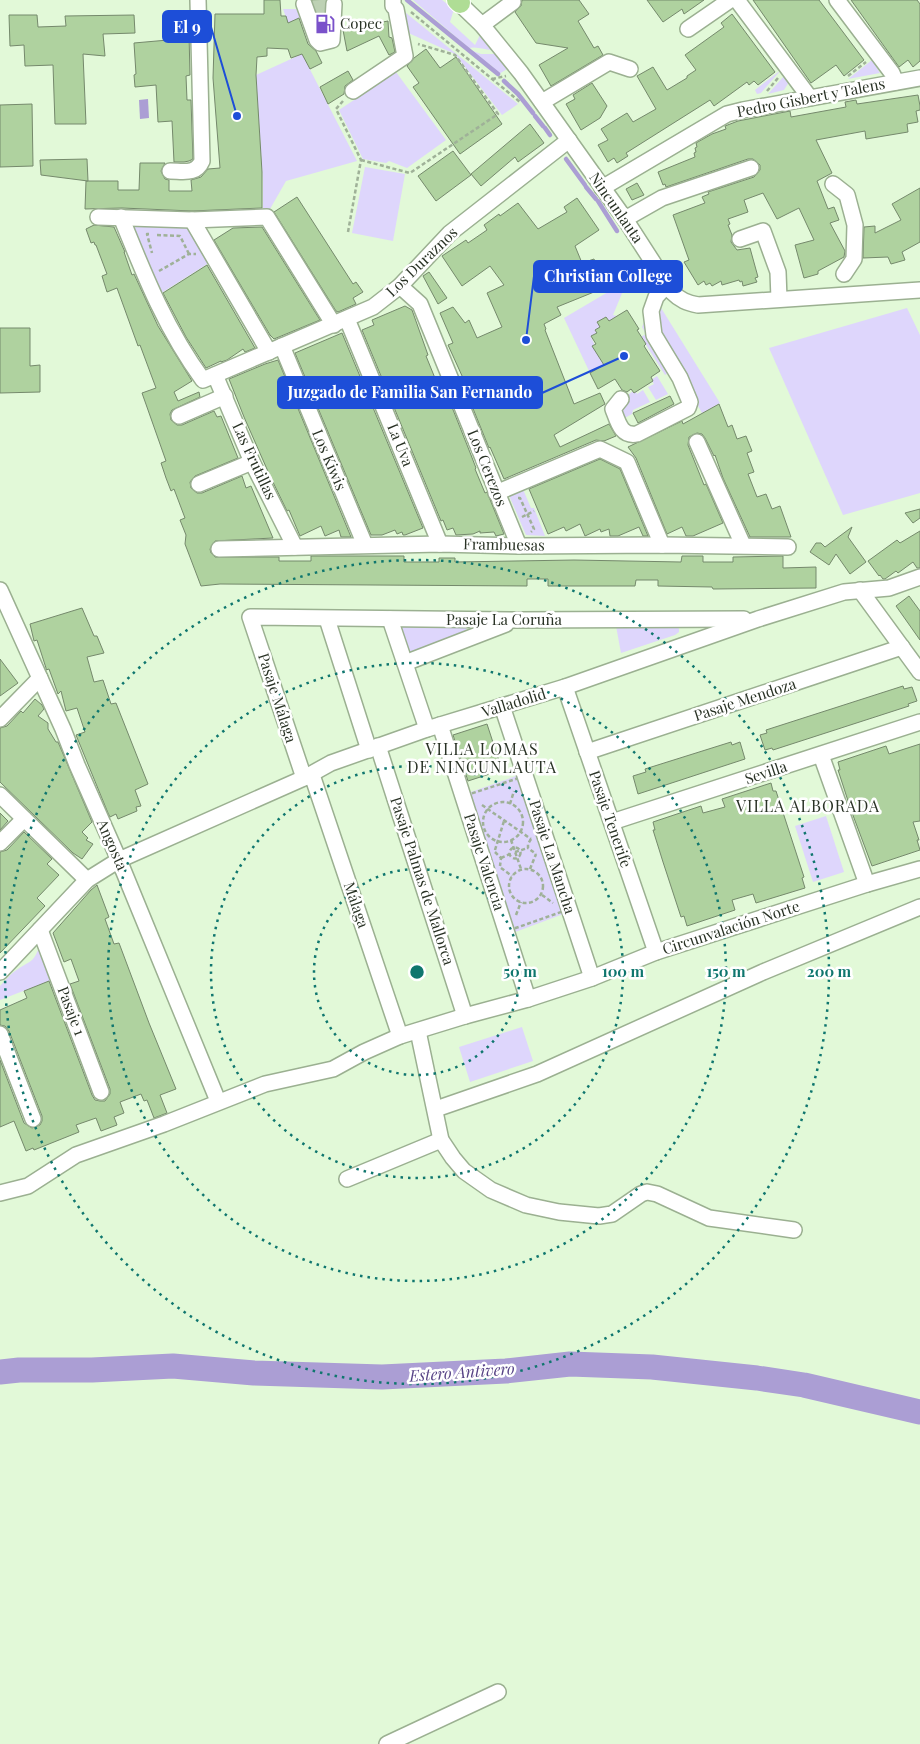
<svg xmlns="http://www.w3.org/2000/svg" width="920" height="1744" font-family="'Playfair Display',serif">
<rect width="100%" height="100%" fill="#e2f9d8"/>
<!-- green -->
<g fill="#ded6fc">
<path d="M413 0H442L454 9 450 22 475 45 480 35 493 50C485 50 477 46 469 48Z"/>
<path d="M400 8 518 104 502 115 455 54 404 31Z"/>
<path d="M283 9H296L301 17 288 23Z"/>
<path d="M473 51 481 54H496L507 69 499 74 492 66 470 52Z"/>
<path d="M302 54 357 161 286 181 270 209 263 210V181L256 75Z"/>
<path d="M872 60 880 73 848 79Z"/>
<path d="M781 70 761 93 757 94 755 90Z"/>
<path d="M396 72 446 140 407 168 389 161 386 163 363 159 339 110Z"/>
<path d="M784 76 789 82 784 90 768 94Z"/>
<path d="M365 167 405 174 393 241 352 233Z"/>
<path d="M129 223H185L212 261 155 297Z"/>
<path d="M647 269 641 283 637 281 634 290 625 286 613 315 617 316 609 321 606 317 597 322 600 327 595 330 597 333 591 337 604 365 590 373 564 318Z"/>
<path d="M658 303 720 403 702 413 658 335Z"/>
<path d="M907 308 920 335V493L843 515 769 348Z"/>
<path d="M649 311 671 371 665 375 641 337 646 334 642 327Z"/>
<path d="M657 376 668 394 656 400 648 387 654 384 651 380Z"/>
<path d="M635 390 637 394 643 390 650 402 633 410 632 414 621 420 618 413 626 404V396Z"/>
<path d="M522 487 531 508H534L545 536 526 535 508 493Z"/>
<path d="M403 625H463L466 627 467 633 413 653 408 650 401 629Z"/>
<path d="M616 626H677L679 629V632L675 635 621 653Z"/>
<path d="M519 775 566 913 510 934 465 794Z"/>
<path d="M826 816 844 872 813 882 795 826Z"/>
<path d="M38 950 43 955 54 979 0 1000V986C5 981 11 973 18 969 28 962 33 963 38 950Z"/>
<path d="M522 1027 533 1061 470 1082 459 1047Z"/>
</g>
<!-- water -->
<path fill="#ab9ed4" d="M148 99 149 118 140 119 139 100Z"/>
<g fill="none" stroke-linecap="round" stroke-linejoin="round">
<!-- stream -->
<g stroke="#ab9ed4" stroke-width="4.5">
<path d="M407 0 498 74"/>
<path d="M504 81 518 94 533 113"/>
<path d="M535 116 543 126"/>
<path d="M545 128 550 135"/>
<path d="M566 159 585 185"/>
<path d="M586 187 596 199"/>
<path d="M598 201 617 231"/>
</g>
<!-- river -->
<path stroke="#ab9ed4" stroke-width="25" d="M0 1372 19 1370H92L173 1366 254 1373 382 1377 506 1371 570 1364 652 1367 757 1378 804 1385 920 1412"/>
</g>
<!-- building -->
<g fill="#afd29f" stroke="#75896c">
<path d="M264 0H280L281 16H286L288 23 299 18 308 44 316 51 322 63 310 69 302 54 291 58 288 49 267 48V56L257 57 256 75 262 172V208L192 211 122 208 85 209 86 181H118V190H139L140 163H165L161 171 165 179 169 180V191H192L191 180 201 177 208 169 220 168 213 78 215 14H264Z"/>
<path d="M312 0H326L324 11 317 12Z"/>
<path d="M522 0H579L589 14 578 21 594 48 598 46 603 55 551 86 539 65 568 48 536 43 515 12 521 6Z"/>
<path d="M647 0H704L684 14 682 9 663 22Z"/>
<path d="M753 0H819L864 60 844 76 836 65 811 83Z"/>
<path d="M851 0H917L920 4V61L913 67 908 60 899 67Z"/>
<path d="M732 14 775 72 758 85 754 81 749 85 747 82 714 106 710 100 626 153 628 156 617 163 614 158 608 162 598 145 608 140 601 129 627 113 633 122 656 109 637 76 653 67 667 90 687 78V76L696 70 685 55 724 27 721 23Z"/>
<path d="M9 15H37L38 27 66 26 65 16 134 15 135 33 103 34 105 56 83 54 86 124H55L53 65 25 66 24 45 10 46Z"/>
<path d="M388 21 389 37 392 38 395 52 389 55 379 36 347 51 343 30Z"/>
<path d="M183 24 184 34H189L190 75 186 76 187 100H191L193 159 189 161 184 162H174L172 121 158 122 156 85 135 87 134 75 136 74 134 43 168 40V25Z"/>
<path d="M426 49 440 68 456 57 502 124 460 154 413 87 419 83 407 66 414 58Z"/>
<path d="M348 71 353 80 345 86 344 94 328 104 320 87Z"/>
<path d="M592 83 607 106 600 118 581 130 566 104 575 99 573 95Z"/>
<path d="M918 95 920 106V110L916 111 918 122 907 124 908 132 866 139 865 131 816 140 832 173 817 181 828 209 834 207 839 220 830 223 845 251 844 257 818 271V274L804 278 795 245 814 240 799 208 777 219 763 193 744 200 748 212 728 219 730 224 728 225 732 235 731 242 737 250 750 248 758 277 755 278 757 282 743 286 742 281 740 282 739 280 722 285 721 281 712 286 710 283 706 285 704 281 698 285 684 262 689 260 673 215 705 203 702 197 709 194 708 192 754 177 760 170V165L753 159H748L666 187 665 184 663 185 658 172 695 157 694 153 696 152 695 148 697 147 696 143 712 134 726 129 725 126 738 121 790 111 791 117 846 107 845 102 856 100 857 104Z"/>
<path d="M32 104 33 166 0 167V105Z"/>
<path d="M530 124 544 143 518 162 515 157 481 186 471 174Z"/>
<path d="M453 151 471 175 436 201 418 176Z"/>
<path d="M87 159 88 181 41 175 40 160Z"/>
<path d="M637 183 644 195 632 200 626 189Z"/>
<path d="M920 188V242L902 252 905 260 891 264 888 257 863 258 864 227 875 226V233L901 220 892 204Z"/>
<path d="M297 197 353 284 356 282 363 292 353 298 356 304 338 312 336 311 274 212Z"/>
<path d="M577 198 599 230 575 246 582 263 594 259 601 277 589 282 594 292 557 307 561 315 544 324 546 329 545 330 574 404 600 393 605 404 554 435 560 447 609 424 616 436 604 441 596 440 504 479 490 447 489 448 461 379 463 378 448 345 453 343 440 313 453 307 465 323 469 320 477 338 502 327 487 293 504 285 490 266 462 286 442 256 466 240 468 243 487 230 484 225 499 214 500 216 518 203 538 229 567 212 564 207Z"/>
<path d="M94 225 114 227 125 252H124L132 275 134 274 158 326 192 381 174 392 178 401 199 392 200 397 172 410 170 414 171 420 177 425H182L214 411 217 417 221 416 238 458 195 476 190 482 191 488 197 493H202L242 476 246 488 251 486 273 538 215 541 210 549 211 553 215 557H279V561H311V556H404V562H439V558H455V562L574 560 681 562 682 556H703V562H733V557L783 556V568L816 567V588L713 589 712 587 658 586V580H636L635 586H548V579H527V586L220 584 201 586 185 544 186 535 180 520 185 518 174 489 171 491 166 478 161 463 166 461 142 393 156 388 140 345 138 346 117 288 107 292 102 276 107 274 96 245H95L94 242 91 243 86 229Z"/>
<path d="M262 227 320 320 274 339 270 335 214 240 233 228Z"/>
<path d="M207 265 255 348 245 352 243 349 227 360 221 362V361L206 368 186 337 163 293Z"/>
<path d="M429 272 447 298 438 304 423 276Z"/>
<path d="M405 306 412 310 428 355 426 356 439 388 444 387 471 455 476 468 475 469 485 493 487 492 504 534 496 536 494 532 480 533V531L473 534 456 535 453 528 447 530 443 520 441 521 362 330 374 325 372 320Z"/>
<path d="M627 310 639 329 637 330 646 344 644 346 660 371 651 377 653 381 634 393 631 389 627 392 622 390 615 379 598 389 590 373 604 365 592 346 596 344 591 336 597 333 595 330 600 327 597 322 606 317 609 321Z"/>
<path d="M0 328H30V366L40 365V392L0 393Z"/>
<path d="M342 333 423 528 405 535H403L402 532 397 534 395 530 382 535H371L295 353Z"/>
<path d="M278 360 351 537H341L339 530 325 536 321 526 300 536 289 510 287 511 270 476 244 417 229 379 265 364Z"/>
<path d="M670 396 674 404 638 423 633 413Z"/>
<path d="M719 404 728 427 732 425 737 439 746 436 752 451 747 453 754 472 748 474 757 497 766 494 772 509 780 506 791 537H750L723 478 715 455 714 456 705 438 702 434 697 433 689 437 688 445 704 485 706 484 723 523 693 536H686L682 527 667 534 636 458 628 447 682 421 683 424Z"/>
<path d="M600 459 620 469 648 536H643L639 527 618 536H610L609 529 601 532 600 529 585 536 580 524 566 531 564 527 548 534 529 489Z"/>
<path d="M920 509V518L913 523 905 513Z"/>
<path d="M852 527 848 537 866 562 850 574 836 554 829 565 810 552 816 543H821L825 547Z"/>
<path d="M920 531V568H917L913 562 898 573 896 571 885 579H883L880 575 879 576 868 561 897 540 900 543Z"/>
<path d="M909 596 920 611V640L896 606Z"/>
<path d="M82 608 94 636H97L104 653 87 657 94 682 103 680 111 704 116 703 148 784 135 790 141 806 136 807 137 811 118 819 116 814 110 817 108 813 76 735 85 732 77 708 66 711 61 691 58 694 49 669 46 670V668L37 640 34 641 30 624Z"/>
<path d="M0 659 18 683 0 696Z"/>
<path d="M903 686 904 689 912 687 917 701 908 704 909 706 773 750 772 748 765 750 760 735 767 733 766 730Z"/>
<path d="M35 699 42 705 44 709 38 716 48 723V729L56 742H58L92 822 82 832 88 838 86 840 93 844 82 859 73 853 0 782V728L7 726 21 711 23 713Z"/>
<path d="M487 724 502 770 468 781 453 735Z"/>
<path d="M731 742 732 745 740 742 745 759 638 794 633 776 646 772 645 769Z"/>
<path d="M920 744V821L913 822 919 840H917L920 850 872 866 851 810 838 770H840L838 762 886 746 889 754Z"/>
<path d="M771 783 773 791H776L804 877 802 878 805 888 756 903 753 894 732 900 735 910 687 926 684 916 681 917 663 862 653 830H655L653 822 701 806 703 813 725 807 722 799Z"/>
<path d="M0 813 8 821 0 830Z"/>
<path d="M24 832 52 859 47 864 59 875 37 898 45 906 0 953V852L7 850Z"/>
<path d="M97 885 109 917 105 919 114 944 119 943 149 1023 176 1089 160 1095 167 1113 154 1118 147 1100 144 1101 141 1094 120 1102 124 1113 114 1117 117 1125 101 1131 96 1118 76 1125 79 1132 34 1150 33 1148 26 1151 14 1121 0 1127V1060L24 1123 32 1128 40 1125 42 1121V1116L9 1031 5 1026 0 1025V1010L27 998 24 991 49 981 92 1095 95 1100 100 1101H105L110 1094V1089L70 984 79 981 71 959 64 962 53 933 91 890Z"/>
</g>
<g fill="none" stroke-linecap="round" stroke-linejoin="round">
<!-- minor-tunnel -->
<path stroke="#bdd1b4" stroke-width="15" stroke-dasharray="15 8" stroke-linecap="butt" d="M312 8 330 7"/>
<defs>
<g id="minor">
<path d="M456 0 482 25 521 73 625 219 672 292C680 300 687 303 698 305L920 290"/>
<path d="M737 0 810 98"/>
<path d="M837 0 892 73 896 82"/>
<path d="M304 4 317 40 320 43 332 40 334 4"/>
<path d="M482 25 513 2"/>
<path d="M688 29 730 0"/>
<path d="M353 91 405 56 396 9 393 6V0"/>
<path d="M542 102 609 62 630 69"/>
<path d="M170 171C183 171 196 175 202 161L198 0"/>
<path d="M833 184 847 195 855 225 854 259 844 274"/>
<path d="M602 188 727 114 743 110 920 78"/>
<path d="M98 217 192 220 267 217 334 325"/>
<path d="M121 217C144 274 166 330 203 380L373 307 400 286 450 233 569 140"/>
<path d="M625 219 662 198 751 168"/>
<path d="M192 220 269 352"/>
<path d="M740 239 763 231 778 272 779 299"/>
<path d="M400 286 420 304 519 546"/>
<path d="M347 319 440 544"/>
<path d="M282 346 365 545"/>
<path d="M215 375 252 462 295 547"/>
<path d="M621 399 613 409C618 422 621 437 637 434L688 408 690 402 680 378 654 335 651 311 656 297 667 285"/>
<path d="M179 416 225 396"/>
<path d="M697 442 743 545"/>
<path d="M199 484 252 462"/>
<path d="M496 493 600 449 627 462 662 545"/>
<path d="M219 549 440 544 519 546 662 545 788 547"/>
<path d="M0 590 63 729 77 765 119 860 218 1101"/>
<path d="M860 590 920 672"/>
<path d="M327 619 369 750"/>
<path d="M390 619 427 729"/>
<path d="M405 663 506 624"/>
<path d="M565 687 656 952"/>
<path d="M502 706 592 978"/>
<path d="M0 719 40 678"/>
<path d="M440 725 528 999"/>
<path d="M378 746 465 1016"/>
<path d="M587 752 902 647"/>
<path d="M821 755 867 884"/>
<path d="M312 775 400 1036"/>
<path d="M304 778 250 617 515 620 744 619"/>
<path d="M0 795 87 880"/>
<path d="M612 822 920 722"/>
<path d="M0 843 24 819"/>
<path d="M40 930 101 1092"/>
<path d="M0 972 87 880 119 860 304 778 331 763 427 729 565 687 758 619 844 592 889 588 920 577"/>
<path d="M418 1031 441 1140 453 1158 464 1171 491 1190 526 1205 559 1212 599 1216 612 1214 641 1194 647 1192 657 1194 709 1218 794 1230"/>
<path d="M0 1034 33 1119"/>
<path d="M436 1109 537 1074 763 972 920 907"/>
<path d="M347 1179 441 1140"/>
<path d="M0 1193 28 1186 76 1155 164 1124 265 1084 333 1069 364 1052 400 1036 465 1016 528 999 592 978 656 952 867 884 920 869"/>
<path d="M387 1744 498 1692"/>
</g>
<path id="major" d="M457 0 460 3"/>
</defs>
<!-- minor casing -->
<use href="#minor" stroke="#9bb091" stroke-width="18"/>
<!-- major casing -->
<use href="#major" stroke="#fff" stroke-width="22"/>
<!-- path -->
<g stroke="#9fb198" stroke-width="2.5" stroke-dasharray="4 2.5" stroke-linecap="butt">
<path d="M411 12 520 102"/>
<path d="M848 76 866 62"/>
<path d="M492 79 506 76"/>
<path d="M767 91 778 78"/>
<path d="M343 101 336 109 361 160 348 232"/>
<path d="M361 160 410 173 498 114 455 55 418 44"/>
<path d="M149 234H147L152 253"/>
<path d="M157 235 180 236 189 254"/>
<path d="M159 271 189 254H196"/>
<path d="M518 498H520L534 529 531 532"/>
<path d="M522 517 534 511"/>
<path d="M519 778 564 911 510 930 467 795Z"/>
<circle cx="503" cy="822" r="20"/>
<path d="M510 804 514 791"/>
<path d="M482 805 531 839"/>
<path d="M531 839 528 844V848L536 854"/>
<path d="M511 840 521 869"/>
<circle cx="515" cy="853" r="5.5"/>
<path d="M495 850 504 821"/>
<path d="M495 852 501 858 500 866"/>
<path d="M515 852 528 848"/>
<path d="M501 858 510 854"/>
<path d="M501 868 512 876"/>
<circle cx="526" cy="886" r="17"/>
<path d="M530 869 536 854"/>
<path d="M542 895 553 903"/>
<path d="M516 915 521 902"/>
</g>
<!-- minor -->
<use href="#minor" stroke="#fff" stroke-width="15"/>
<!-- major -->
<use href="#major" stroke="#afdd95" stroke-width="20"/>
</g>
<!-- distance rings -->
<g fill="none" stroke="#0f766e" stroke-width="2.5" stroke-dasharray="2.5 5">
<circle cx="417" cy="972" r="103"/>
<circle cx="417" cy="972" r="206"/>
<circle cx="417" cy="972" r="309"/>
<circle cx="417" cy="972" r="412"/>
</g>
<!-- icons -->
<defs>
<symbol id="fuel-bare" viewBox="-9 -9 18 18"><path d="M-5.5-6h7V0h2V4h1.3V-2.5L3-4.5l.8-.8L6-3V5H2.5V1h-1V6h-7ZM-4.2-4.7v3.2H.2V-4.7Z" fill="#7a51ca" stroke="#fff" stroke-width="2.5" paint-order="stroke"/></symbol>
</defs>
<g fill-rule="evenodd">
<use href="#fuel-bare" x="311" y="10" width="28" height="28"/>
</g>
<g text-anchor="middle" stroke-width="5" stroke-linejoin="round" paint-order="stroke">
<!-- poi labels -->
<g font-size="15" fill="#293225" stroke="#fff" text-anchor="start">
<text x="340" y="29">Copec</text>
</g>
<!-- street labels -->
<g font-size="15" fill="#293225" stroke="#fff">
<text transform="translate(811 98) rotate(-11)" y="5">Pedro Gisbert y Talens</text>
<text transform="translate(616 208) rotate(55)" y="5">Nincunlauta</text>
<text transform="translate(422 262) rotate(-44)" y="5">Los Duraznos</text>
<text transform="translate(400 445) rotate(68)" y="5">La Uva</text>
<text transform="translate(329 460) rotate(67)" y="5">Los Kiwis</text>
<text transform="translate(254 461) rotate(65)" y="5">Las Frutillas</text>
<text transform="translate(487 468) rotate(68)" y="5">Los Cerezos</text>
<text transform="translate(504 545) rotate(1)" y="5">Frambuesas</text>
<text x="504" y="625">Pasaje La Coruña</text>
<text transform="translate(277 698) rotate(72)" y="5">Pasaje Málaga</text>
<text transform="translate(745 700) rotate(-18)" y="5">Pasaje Mendoza</text>
<text transform="translate(514 703) rotate(-17)" y="5">Valladolid</text>
<text transform="translate(766 773) rotate(-18)" y="5">Sevilla</text>
<text transform="translate(610 819) rotate(71)" y="5">Pasaje Tenerife</text>
<text transform="translate(112 845) rotate(66)" y="5">Angosta</text>
<text transform="translate(552 857) rotate(72)" y="5">Pasaje La Mancha</text>
<text transform="translate(484 862) rotate(72)" y="5">Pasaje Valencia</text>
<text transform="translate(422 881) rotate(72)" y="5">Pasaje Palmas de Mallorca</text>
<text transform="translate(356 905) rotate(71)" y="5">Málaga</text>
<text transform="translate(731 928) rotate(-18)" y="5">Circunvalación Norte</text>
<text transform="translate(71 1011) rotate(69)" y="5">Pasaje 1</text>
</g>
<!-- neighbourhood labels -->
<g font-size="16" letter-spacing="1" fill="#293225" stroke="#fff">
<text x="482" y="755">VILLA LOMAS<tspan x="482" dy="18">DE NINCUNLAUTA</tspan></text>
<text x="808" y="812">VILLA ALBORADA</text>
</g>
<!-- water labels -->
<g font-size="16" font-style="italic" fill="#574386" stroke="#fff">
<text transform="translate(462 1372) rotate(-4)" y="6">Estero Antivero</text>
</g>
</g>
<circle cx="417" cy="972" r="8" fill="#0f766e" stroke="#fff" stroke-width="2.5"/>
<g font-size="15" text-anchor="middle" font-weight="bold" fill="#0f766e" stroke="#fff" stroke-width="5" stroke-linejoin="round" paint-order="stroke">
<text x="520" y="977">50 m</text>
<text x="623" y="977">100 m</text>
<text x="726" y="977">150 m</text>
<text x="829" y="977">200 m</text>
</g>
<!-- callouts -->
<path fill="none" stroke="#1d4ed8" stroke-width="2" d="M237 116L211 27M526 340L534 276M624 356L542 393"/>
<g fill="#1d4ed8" stroke="#fff" stroke-width="2">
<circle cx="237" cy="116" r="5"/>
<circle cx="526" cy="340" r="5"/>
<circle cx="624" cy="356" r="5"/>
</g>
<g fill="#1d4ed8" stroke="#1d4ed8" stroke-width="2">
<rect x="163" y="11" width="48" height="31" rx="5"/>
<rect x="534" y="261" width="148" height="31" rx="5"/>
<rect x="278" y="377" width="264" height="31" rx="5"/>
</g>
<g font-size="16" text-anchor="middle" font-weight="bold" fill="#fff">
<text x="187" y="33">El 9</text>
<text x="608" y="282">Christian College</text>
<text x="410" y="398">Juzgado de Familia San Fernando</text>
</g>
</svg>
